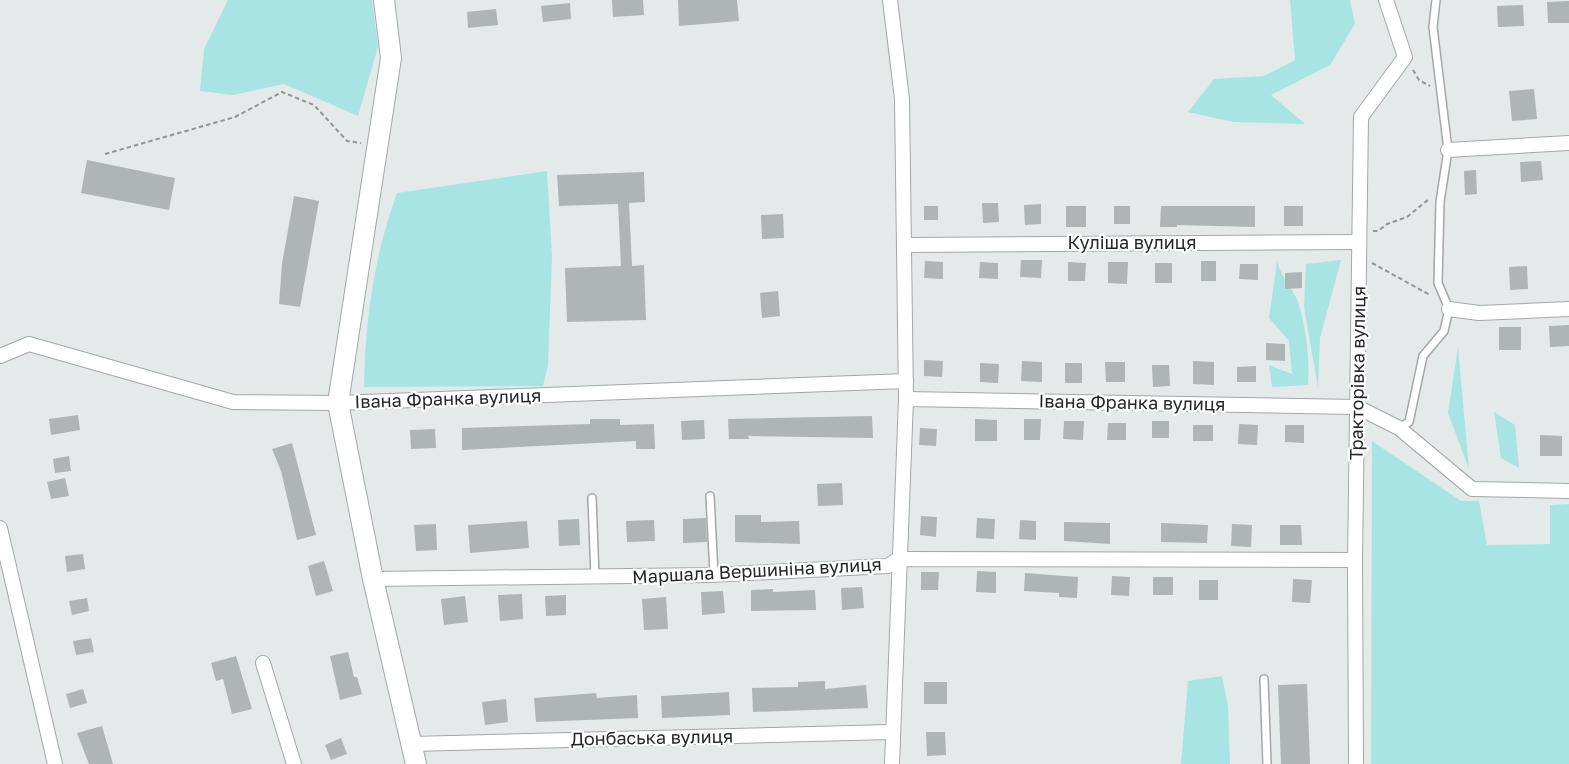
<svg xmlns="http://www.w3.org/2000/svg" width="1569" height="764" font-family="'Golos Text',sans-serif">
<rect width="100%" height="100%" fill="#e4eaea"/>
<!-- green -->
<g fill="#a8e4e4">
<path d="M228 0H372L378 47 358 116 284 84 233 95 200 91 204 49Z"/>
<path d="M1290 0H1350L1355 24 1330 65 1271 95 1305 124 1233 122 1188 112 1214 79 1264 76 1295 60Z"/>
<path d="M547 171 552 256 548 365 543 386 364 387C365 320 374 256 397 193Z"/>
<path d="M1341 260 1320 338 1318 388 1304 307 1306 264Z"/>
<path d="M1277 261C1281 278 1293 288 1298 302 1306 327 1310 359 1308 385L1272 387 1269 365 1292 374 1289 341 1269 318Z"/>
<path d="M1458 347 1469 469 1448 413Z"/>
<path d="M1494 412 1515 425 1519 468 1501 458Z"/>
<path d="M1372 441 1461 501H1479L1487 545 1550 544V505L1569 504V764H1371Z"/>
<path d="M1222 676 1228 706 1230 764H1181L1188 681Z"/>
</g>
<!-- building -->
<g fill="#aeb5b5">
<path d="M612 0H643L644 15 613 17Z"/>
<path d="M678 0H737L739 21 679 26Z"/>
<path d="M1569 1V23H1548L1547 2Z"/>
<path d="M570 3 571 19 543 22 541 6Z"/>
<path d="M1523 5 1524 26 1498 27 1497 6Z"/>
<path d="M496 9 498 25 468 28 467 12Z"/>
<path d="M1534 89 1537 119 1512 121 1509 91Z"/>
<path d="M87 160 175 178 169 210 81 193Z"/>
<path d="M1541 161 1543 180 1521 182 1520 162Z"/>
<path d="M1476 170 1477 194 1465 195 1464 171Z"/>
<path d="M644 172 645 202 629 203 632 266 644 265 646 320 567 322 565 268 621 266 618 204 559 206 557 175Z"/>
<path d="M294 196 319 201 300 307 279 304 282 264Z"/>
<path d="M982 203H998L999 222 983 223Z"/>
<path d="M1041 204V224L1025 225 1024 205Z"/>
<rect x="924" y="206" width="14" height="14"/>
<rect x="1066" y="206" width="20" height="21"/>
<rect x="1114" y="206" width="16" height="18"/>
<path d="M1161 206H1255V227L1177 225V227H1160Z"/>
<rect x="1284" y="206" width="19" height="20"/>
<path d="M783 214 784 238 762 239 761 215Z"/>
<path d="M1021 260H1042L1041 278 1020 277Z"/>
<path d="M925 261 943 262V279L924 278Z"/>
<rect x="1201" y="261" width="15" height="20"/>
<path d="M980 262 998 263V279L979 278Z"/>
<path d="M1068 262 1086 263 1085 281H1068Z"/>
<path d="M1108 262H1128L1127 284 1108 283Z"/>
<rect x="1155" y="263" width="17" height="20"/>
<path d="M1240 264H1258V280L1239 279Z"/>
<path d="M1527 266 1528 289 1510 290 1509 267Z"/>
<path d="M1302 272V288L1285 289V273Z"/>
<path d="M778 291 780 316 762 318 760 293Z"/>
<path d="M1569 325V346L1550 347 1549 326Z"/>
<rect x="1499" y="327" width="22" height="23"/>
<path d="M1266 343 1285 344V361L1266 360Z"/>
<path d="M924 360 943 361 942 377 924 376Z"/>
<path d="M1022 361 1042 362V382L1021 381Z"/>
<path d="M1193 361 1214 362V385L1193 384Z"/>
<path d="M1105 362H1125V382H1106Z"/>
<path d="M980 363 999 364 998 383 980 382Z"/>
<rect x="1065" y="363" width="17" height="20"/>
<path d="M1152 365H1169L1170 386 1153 387Z"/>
<path d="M1256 366V382H1237V367Z"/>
<path d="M78 415 80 430 51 435 49 419Z"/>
<path d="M872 416 873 438 748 436 749 439H729L728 419Z"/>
<path d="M590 419H620V425L654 424 655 449H636V441L462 450V428L590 424Z"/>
<path d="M975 419 997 420V441H975Z"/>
<path d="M1024 419H1041L1040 440H1024Z"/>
<path d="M704 420 705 439 682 440 681 421Z"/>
<path d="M1064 421H1084L1083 440 1063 439Z"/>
<rect x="1152" y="421" width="17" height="17"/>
<path d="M1108 423H1126V440H1107Z"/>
<path d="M1239 424 1258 425 1257 445 1238 444Z"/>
<rect x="1193" y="425" width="20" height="16"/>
<path d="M1285 425H1304V443L1285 442Z"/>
<path d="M920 428 937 429 936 446 919 445Z"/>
<path d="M435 429 436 448 411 449 410 430Z"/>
<path d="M1540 435 1562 436V456H1540Z"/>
<path d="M292 443 316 535 297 540 281 471 272 449Z"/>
<path d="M69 456 71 471 55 473 53 459Z"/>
<path d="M65 478 69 496 51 499 47 482Z"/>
<path d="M842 483 843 505 818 506 817 484Z"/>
<path d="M735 515H761V522L799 521 800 544 735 542Z"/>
<path d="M921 516 937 517 936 537 920 535Z"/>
<path d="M706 518 707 542 683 543V519Z"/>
<path d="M977 518 995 519 994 539 976 538Z"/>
<path d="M579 519 580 545 559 546 558 520Z"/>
<path d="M654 520 655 541 627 542 626 521Z"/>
<path d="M1020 520 1036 521V540L1019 539Z"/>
<path d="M527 521 529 548 470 553 468 525Z"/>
<path d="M1064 522 1110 523V544L1064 541Z"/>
<path d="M1161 523 1208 525 1207 543 1161 542Z"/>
<path d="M436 524 437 550 416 551 414 525Z"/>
<path d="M1232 524 1252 525 1251 547 1231 546Z"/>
<path d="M1280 525H1301L1302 545H1280Z"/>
<path d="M83 554 85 569 67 572 65 556Z"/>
<path d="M324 561 333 591 316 596 308 566Z"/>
<path d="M977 571 996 572V593L976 592Z"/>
<path d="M921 572H939L938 590H921Z"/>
<path d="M1025 573 1078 577 1077 598 1059 597V593L1024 591Z"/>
<path d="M1112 576 1130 577 1129 596 1111 595Z"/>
<rect x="1153" y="577" width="20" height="18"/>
<path d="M1293 579 1312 580 1310 603 1292 602Z"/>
<rect x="1199" y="580" width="19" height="20"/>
<path d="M862 587 864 608 842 610 841 588Z"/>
<path d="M773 589V592L815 590 816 610 751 611V590Z"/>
<path d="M723 591 725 613 702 615 701 592Z"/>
<path d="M522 594 523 619 500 621 498 595Z"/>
<path d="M566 595V615L546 616 545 596Z"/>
<path d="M465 596 468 622 444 625 441 599Z"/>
<path d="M666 597 668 629 644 630 642 599Z"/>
<path d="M87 598 89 611 72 615 69 601Z"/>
<path d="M91 638 94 652 76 655 73 641Z"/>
<path d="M348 652 354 677H357L362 694 340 700 330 656Z"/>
<path d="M236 656 252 709 232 714 223 679 216 681 211 663Z"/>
<path d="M825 681V689L866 685 868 708 753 712 752 688 798 687V682Z"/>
<rect x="924" y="682" width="23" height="22"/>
<path d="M1307 684 1310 764H1281L1278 685Z"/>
<path d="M83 689 87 703 70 708 66 694Z"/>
<path d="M729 692 730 715 662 718 661 696Z"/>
<path d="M596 693 597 698 637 695 638 718 536 722 534 698Z"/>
<path d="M506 699 508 722 485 725 482 702Z"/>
<path d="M102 726 113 764H89L77 733Z"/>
<path d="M926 732H945L946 755 927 756Z"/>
<path d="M341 738 347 754 331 760 325 745Z"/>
</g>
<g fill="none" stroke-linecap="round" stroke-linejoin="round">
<defs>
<g id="service">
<path d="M1399 428 1409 422 1423 356 1444 331 1449 309 1438 283 1440 202 1448 150 1433 27 1436 0"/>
<path d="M710 496 714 575"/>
<path d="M592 498 595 577"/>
<path d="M1264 679 1267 764"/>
</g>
<g id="minor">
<path d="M890 0 902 99 906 399 892 764"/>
<path d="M1448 150 1569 143"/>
<path d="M904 245 1359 242"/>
<path d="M1449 309 1479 313 1569 309"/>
<path d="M0 356 29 344 233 402 338 403 906 381"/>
<path d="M906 399 1357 407 1399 428 1472 489 1569 491"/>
<path d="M0 528 55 764"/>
<path d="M373 579 710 575 888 566 898 559 1355 560"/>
<path d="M263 663 294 764"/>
<path d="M412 744 891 732"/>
<path d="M1356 764 1355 560 1361 117 1405 57 1386 0"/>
</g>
<path id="secondary" d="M384 0 391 58 338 403 373 579 416 764"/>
</defs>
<!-- service casing -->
<use href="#service" stroke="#a2a8a8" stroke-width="10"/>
<!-- minor casing -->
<use href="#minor" stroke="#a2a8a8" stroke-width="16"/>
<!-- secondary casing -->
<use href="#secondary" stroke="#a2a8a8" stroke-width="22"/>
<!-- path -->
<g stroke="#909595" stroke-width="2" stroke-dasharray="4.5 3" stroke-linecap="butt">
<path d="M1413 70 1419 80 1430 86"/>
<path d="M105 154 235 117 282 92 314 105 347 141 361 143"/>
<path d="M1373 231H1378L1387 224 1407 217 1429 199"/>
<path d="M1372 263 1430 295"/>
</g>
<!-- service -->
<use href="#service" stroke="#fff" stroke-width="7"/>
<!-- minor -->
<use href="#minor" stroke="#fff" stroke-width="14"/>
<!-- secondary -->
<use href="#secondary" stroke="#fff" stroke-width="20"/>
</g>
<g text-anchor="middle" stroke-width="4.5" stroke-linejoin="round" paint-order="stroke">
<!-- street labels -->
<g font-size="18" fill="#252828" stroke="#fff">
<text x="1132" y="249">Куліша вулиця</text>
<text transform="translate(1358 373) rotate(-89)" y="6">Тракторівка вулиця</text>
<text transform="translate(448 399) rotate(-2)" y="6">Івана Франка вулиця</text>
<text transform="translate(1132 403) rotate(1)" y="6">Івана Франка вулиця</text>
<text transform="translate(757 571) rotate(-3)" y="6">Маршала Вершиніна вулиця</text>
<text transform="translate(652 738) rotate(-1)" y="6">Донбаська вулиця</text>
</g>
</g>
</svg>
